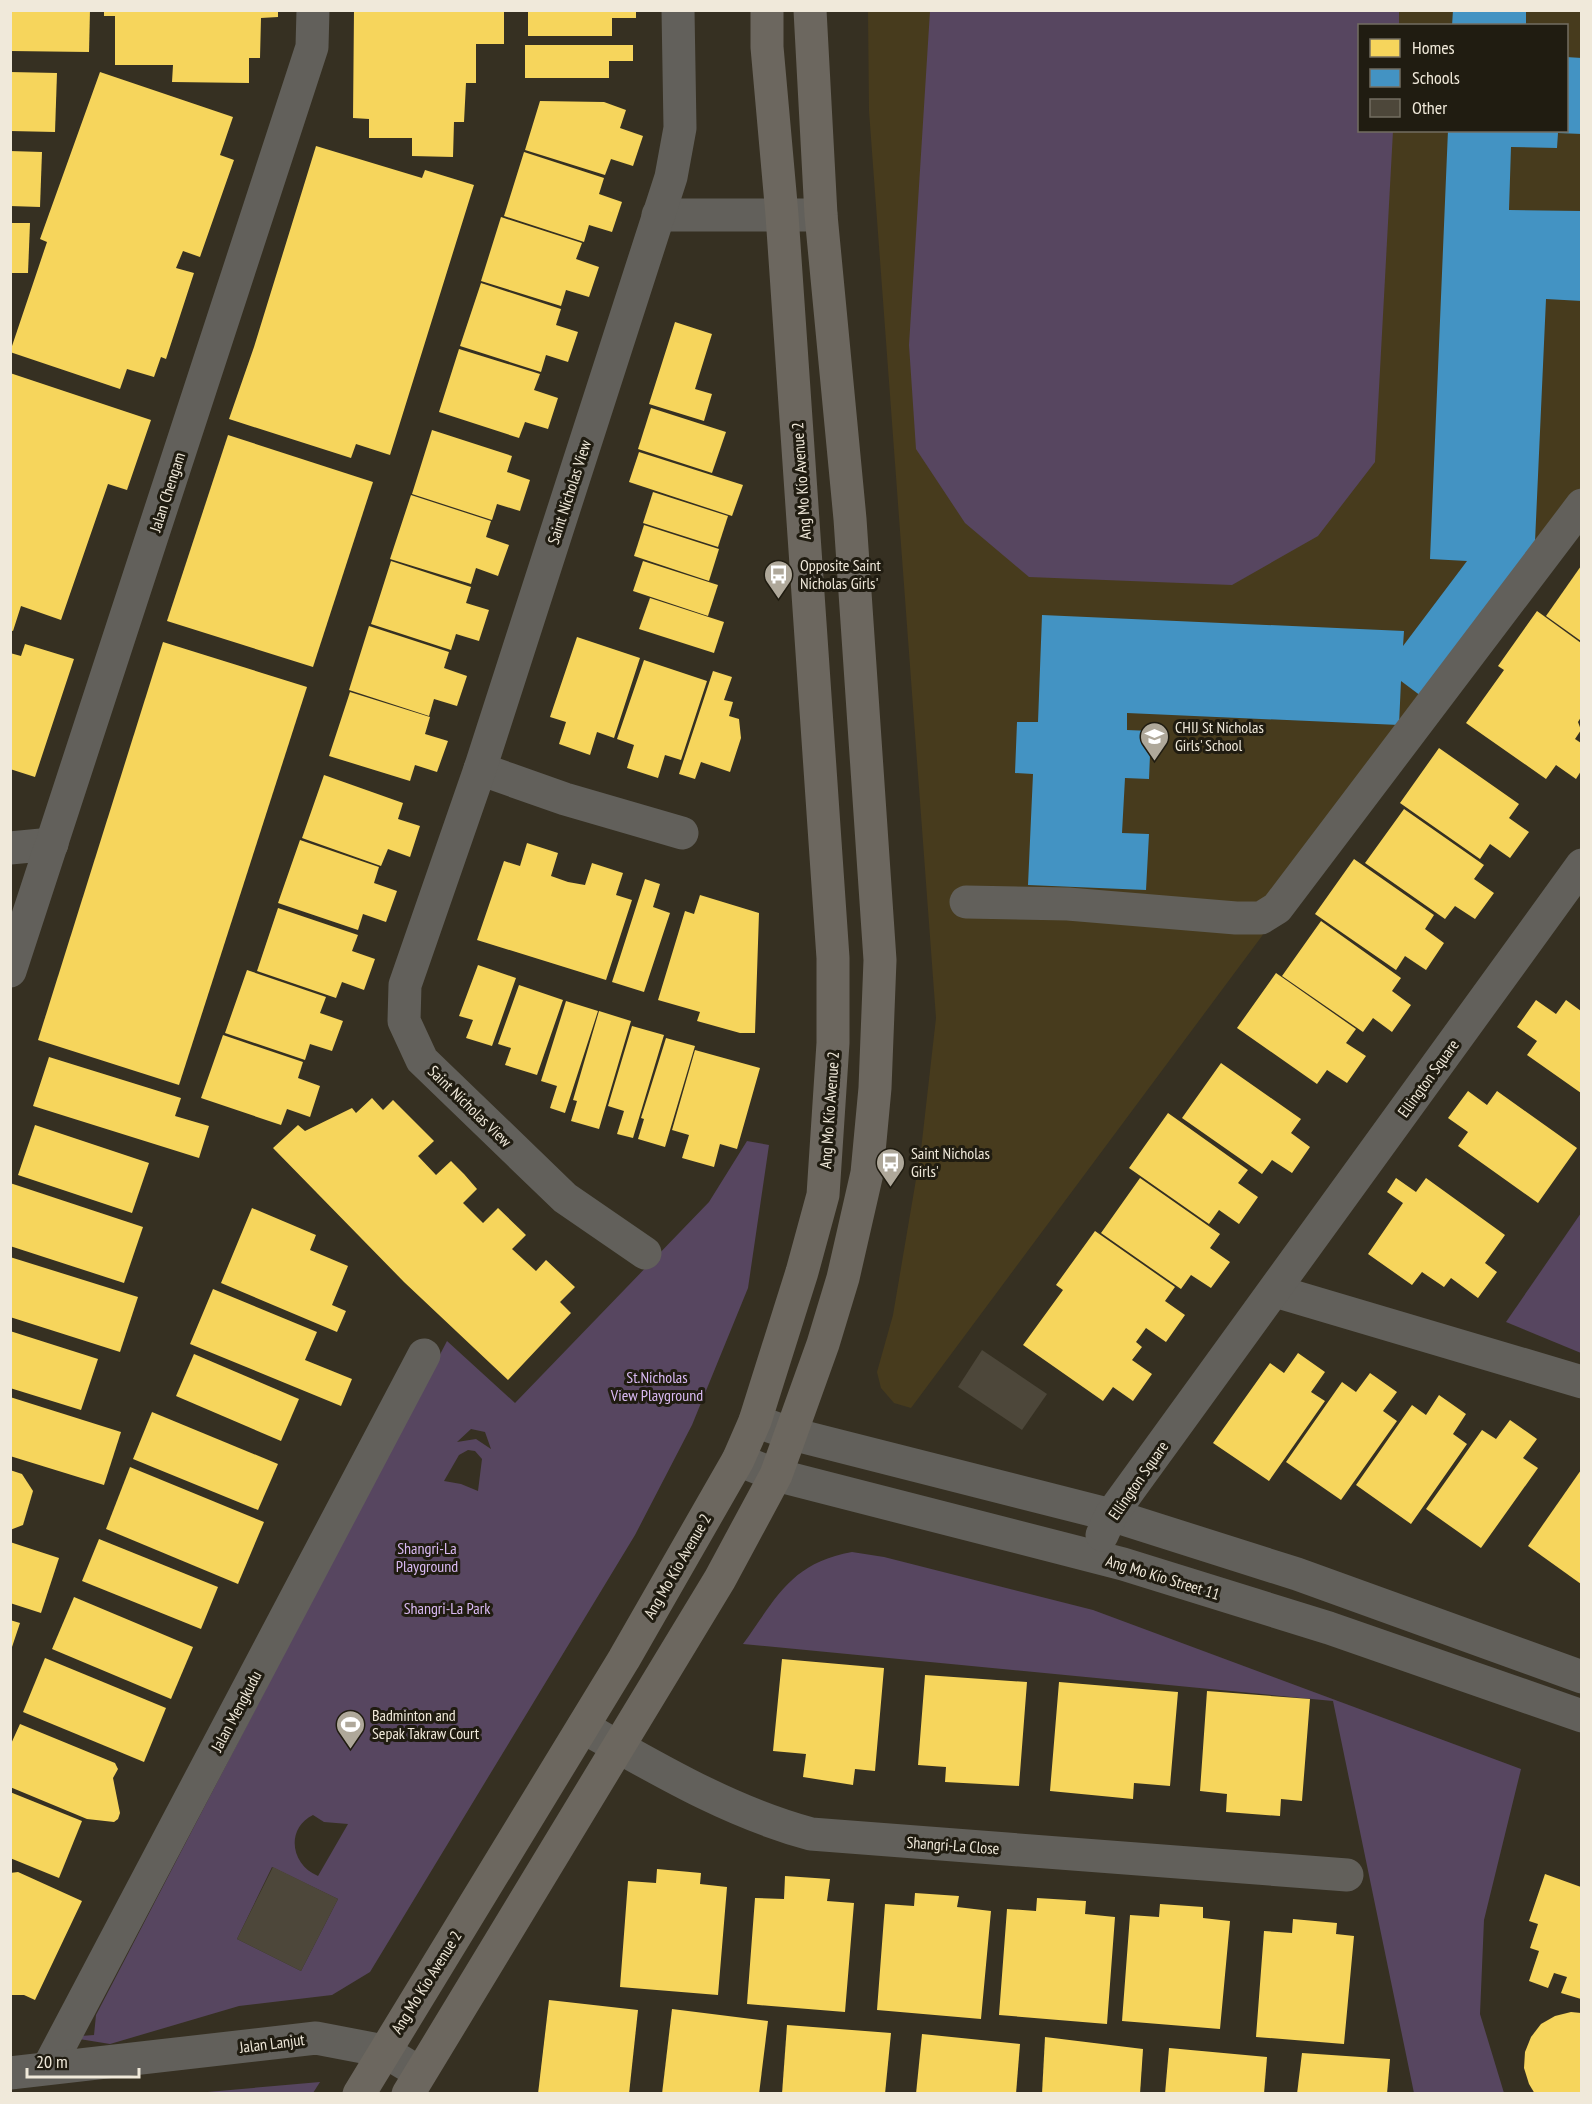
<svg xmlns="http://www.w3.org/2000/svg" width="1592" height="2104" font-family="'PT Sans Narrow',sans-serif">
<rect width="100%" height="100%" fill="#363022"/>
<!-- built -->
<path fill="#473b1d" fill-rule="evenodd" d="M868 11H1582L1581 507 911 1408 894 1403 881 1388 877 1372 893 1315 921 1150 936 1018 869 111ZM1360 26H1566V130H1360Z"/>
<!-- green -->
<g fill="#574660" fill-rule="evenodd">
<path d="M930 11H1399V25L1360 26V130L1393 131 1375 462 1318 536 1232 585 1029 577 965 523 916 449 909 345Z"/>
<path d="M747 1141 769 1145 748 1288 692 1425 635 1535 370 1972 332 1995 239 2006 110 2044 67 2037 94 2035 96 2015 447 1341 515 1403 709 1202ZM471 1429 485 1432 491 1449 476 1439 457 1442ZM468 1450 475 1451 482 1459 478 1491 461 1484 444 1481 459 1455ZM313 1815 324 1822 348 1824 318 1876C291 1865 285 1829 313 1815ZM272 1867 338 1899 301 1971 237 1939Z"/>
<path d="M1581 1213V1353L1506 1322Z"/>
<path d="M852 1552 884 1557 1093 1610 1521 1769 1484 1920 1480 2014 1504 2093H1414L1333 1701 743 1644C777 1597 791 1563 852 1552Z"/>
<path d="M320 2082 313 2093H196Z"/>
</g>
<!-- homes -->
<g fill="#f6d55c">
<path d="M10 10H90L89 52 10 51Z"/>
<path d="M104 10H278V17L261 18 260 58H249V83L172 82 173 65H115V16H104Z"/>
<path d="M354 10H504V44H476V83H466L464 122H454L453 157 412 156V138H369V119L353 118Z"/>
<path d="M528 10H636V18H612V36H528Z"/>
<path d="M525 45H633V61H609V78H525Z"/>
<path d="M10 72 57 73 55 132 10 131Z"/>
<path d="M100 72 233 117 220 155 234 160 200 257 183 251 176 268 194 273 166 359 161 357 154 377 127 369 120 389 10 352 47 242 40 239Z"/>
<path d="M540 101 604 102 626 110 620 128 643 136 633 166 611 159 605 175 525 150Z"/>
<path d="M316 146 422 178 425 170 474 185 390 455 356 444 351 458 229 419 254 347Z"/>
<path d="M10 151 42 152 40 207 10 206Z"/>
<path d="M524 152 604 178 599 194 622 202 612 232 589 225 584 242 504 216Z"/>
<path d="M501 217 582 243 576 259 599 267 589 297 566 290 561 306 481 281Z"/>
<path d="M10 223H30L28 273H10Z"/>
<path d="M481 283 561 309 556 325 578 332 568 362 546 355 541 372 460 346Z"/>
<path d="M675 322 712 334 695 389 712 394 704 421 649 404Z"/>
<path d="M459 349 540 374 534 390 558 398 548 429 525 422 519 438 439 412Z"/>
<path d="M10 373 151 420 127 490 108 484 61 620 21 606 13 631 10 630Z"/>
<path d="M651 408 726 432 712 473 638 449Z"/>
<path d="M432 430 512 456 507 472 530 480 520 511 497 504 492 520 412 494Z"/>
<path d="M228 435 373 482 313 667 167 621Z"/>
<path d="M639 452 743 485 732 516 629 482Z"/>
<path d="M653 492 728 516 718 547 643 523Z"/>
<path d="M411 495 491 521 486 537 509 545 498 576 476 568 471 584 390 559Z"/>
<path d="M644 525 719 549 709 581 634 556Z"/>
<path d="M391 561 471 587 466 603 489 610 479 641 456 634 451 650 371 624Z"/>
<path d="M643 561 718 585 708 616 633 591Z"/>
<path d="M1581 566V641L1546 616Z"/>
<path d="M650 598 724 622 714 653 639 629Z"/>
<path d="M1537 611 1581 643V717L1578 722 1581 730 1575 739 1581 743V771L1576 779 1556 765 1546 779 1466 723 1504 670 1498 666Z"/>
<path d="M369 626 449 652 444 668 467 676 457 706 434 699 429 716 349 690Z"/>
<path d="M577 637 640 658 614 738 597 732 590 755 559 744 566 722 550 717Z"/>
<path d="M163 642 307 687 179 1085 38 1040Z"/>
<path d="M25 644 74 659 35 777 10 769V653L21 656Z"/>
<path d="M644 660 707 681 681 760 665 755 658 778 627 768 634 745 617 739Z"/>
<path d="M713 671 732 677 724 700 733 702 729 716 739 719 741 738 730 772 701 762 695 779 679 774Z"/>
<path d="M350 692 430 717 425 734 448 741 437 772 415 765 410 781 329 756Z"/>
<path d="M1439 748 1519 804 1509 818 1529 832 1510 858 1490 844 1480 859 1400 803Z"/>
<path d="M324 775 403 803 398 819 420 826 410 857 388 849 381 866 302 838Z"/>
<path d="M1404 809 1484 865 1474 879 1494 893 1475 919 1455 906 1445 919 1365 863Z"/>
<path d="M300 840 379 867 374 883 397 891 386 922 363 914 358 930 278 903Z"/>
<path d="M527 843 558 853 551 876 568 882 585 885 592 863 623 873 616 895 632 900 606 980 477 940 504 861 520 866Z"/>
<path d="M1354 859 1434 915 1425 929 1444 943 1426 970 1405 956 1396 970 1315 914Z"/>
<path d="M645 879 660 884 653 907 670 913 644 992 612 982Z"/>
<path d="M700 895 759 913 755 1033H740L697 1021 700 1012 658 1000 685 911 694 914Z"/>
<path d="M278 908 358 935 352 951 375 959 364 990 342 982 336 998 257 971Z"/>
<path d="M1321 921 1401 978 1392 991 1411 1005 1392 1032 1373 1018 1363 1032 1282 976Z"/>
<path d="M478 965 516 978 492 1046 466 1038 473 1020 459 1016Z"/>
<path d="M247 970 326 997 320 1013 343 1021 332 1051 310 1044 305 1060 225 1033Z"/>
<path d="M1276 973 1356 1029 1346 1043 1366 1056 1347 1083 1327 1070 1317 1084 1237 1028Z"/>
<path d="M519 985 563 1000 537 1075 505 1065 511 1048 498 1044Z"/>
<path d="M1536 1000 1556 1014 1566 1000 1581 1011V1093L1527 1055 1537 1041 1517 1027Z"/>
<path d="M566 1001 598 1011 565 1113 550 1108 557 1086 541 1081Z"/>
<path d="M599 1011 631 1021 599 1129 571 1121 577 1101 573 1100Z"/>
<path d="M632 1026 664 1035 633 1138 617 1134 624 1111 608 1106Z"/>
<path d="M223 1035 303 1062 298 1078 320 1086 310 1117 287 1109 281 1125 201 1098Z"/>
<path d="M666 1038 695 1046 665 1147 638 1139 644 1119 641 1118Z"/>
<path d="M695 1050 760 1068 737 1149 720 1144 714 1167 682 1158 689 1135 672 1130Z"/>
<path d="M49 1057 181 1098 175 1116 209 1126 199 1158 33 1106Z"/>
<path d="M1221 1063 1301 1119 1291 1133 1310 1147 1292 1173 1272 1160 1262 1174 1182 1118Z"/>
<path d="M1468 1091 1487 1105 1497 1091 1577 1148 1538 1203 1458 1146 1468 1132 1448 1118Z"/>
<path d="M372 1098 383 1110 393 1100 434 1141 418 1156 436 1175 451 1161 464 1174 477 1189 463 1203 483 1223 498 1208 526 1235 512 1249 536 1271 546 1260 575 1287 560 1302 571 1313 508 1380 404 1282 273 1148 298 1125 305 1131 352 1108 356 1113Z"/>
<path d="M1168 1113 1248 1170 1238 1183 1258 1197 1239 1224 1219 1210 1209 1224 1129 1168Z"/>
<path d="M35 1125 149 1163 132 1213 18 1175Z"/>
<path d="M1140 1178 1220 1234 1210 1248 1230 1262 1211 1288 1191 1275 1181 1289 1101 1233Z"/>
<path d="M1396 1178 1416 1192 1426 1178 1505 1235 1485 1263 1497 1272 1478 1298 1451 1278 1444 1287 1422 1272 1412 1285 1368 1254 1403 1203 1387 1192Z"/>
<path d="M10 1183 143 1227 124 1283 10 1246Z"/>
<path d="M252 1208 316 1235 310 1250 348 1266 332 1305 346 1311 337 1332 221 1283Z"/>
<path d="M1095 1231 1175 1287 1165 1301 1185 1315 1166 1342 1146 1328 1136 1342 1142 1347 1132 1360 1152 1374 1133 1401 1113 1387 1103 1401 1023 1345 1063 1290 1056 1285Z"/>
<path d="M10 1257 138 1297 120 1352 10 1317Z"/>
<path d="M213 1289 317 1332 305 1360 352 1379 341 1406 190 1344Z"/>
<path d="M10 1331 98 1359 81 1410 10 1388Z"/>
<path d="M1298 1353 1325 1372 1311 1392 1325 1401 1269 1481 1213 1443 1270 1363 1284 1373Z"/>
<path d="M194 1354 299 1399 281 1441 176 1396Z"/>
<path d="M1370 1373 1397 1392 1383 1411 1397 1421 1341 1500 1286 1462 1342 1382 1356 1392Z"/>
<path d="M1439 1395 1466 1414 1453 1434 1467 1444 1411 1524 1356 1485 1412 1405 1426 1415Z"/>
<path d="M10 1397 121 1432 104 1485 10 1456Z"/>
<path d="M152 1412 278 1464 258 1510 133 1459Z"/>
<path d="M1510 1420 1537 1439 1523 1458 1538 1468 1481 1548 1426 1509 1482 1430 1496 1439Z"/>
<path d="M130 1467 264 1522 238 1584 106 1529Z"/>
<path d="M10 1470 22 1474 33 1491 23 1525 10 1530Z"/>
<path d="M1581 1470V1584L1528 1546Z"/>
<path d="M99 1539 218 1587 201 1629 82 1581Z"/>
<path d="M10 1542 59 1558 41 1613 10 1603Z"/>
<path d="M74 1597 193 1647 171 1699 52 1649Z"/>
<path d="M10 1620 20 1623 11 1650H10Z"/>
<path d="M45 1658 166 1708 144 1762 23 1712Z"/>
<path d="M782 1659 884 1668 875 1771 855 1769 853 1785 803 1777 806 1754 773 1751Z"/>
<path d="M925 1675 1027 1682 1019 1786 945 1782 946 1767 918 1765Z"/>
<path d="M1059 1682 1178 1692 1170 1786 1134 1783 1133 1799 1050 1791Z"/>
<path d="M1207 1691 1310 1699 1302 1801 1281 1799 1280 1816 1226 1812 1227 1794 1200 1791Z"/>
<path d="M20 1724 115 1763 118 1769 113 1778 120 1813 118 1819 114 1822 87 1819 10 1787V1746Z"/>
<path d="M10 1792 82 1821 59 1878 10 1858Z"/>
<path d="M657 1869 701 1873 700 1884 727 1887 718 1995 620 1987 628 1881 656 1883Z"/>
<path d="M18 1872 82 1901 35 2000 24 1995H10V1873Z"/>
<path d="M1545 1874 1581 1887V1999L1561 1993 1567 1977 1554 1973 1548 1988 1529 1981 1539 1951 1530 1948 1538 1924 1529 1921Z"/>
<path d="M785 1876 830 1879 827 1901 854 1903 845 2012 747 2004 755 1898 784 1899Z"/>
<path d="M915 1893 959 1896 957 1907 991 1911 981 2019 877 2010 885 1904 914 1906Z"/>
<path d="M1037 1898 1086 1901 1085 1914 1115 1917 1107 2024 999 2015 1007 1909 1036 1911Z"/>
<path d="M1160 1904 1203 1907V1918L1230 1921 1220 2029 1122 2021 1130 1915 1159 1917Z"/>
<path d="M1293 1919 1337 1923 1336 1934 1354 1936 1344 2044 1256 2037 1264 1931 1292 1933Z"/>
<path d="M549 2000 638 2010 629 2094H538Z"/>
<path d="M672 2009 768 2021 759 2094H662Z"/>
<path d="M1571 2012 1581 2013V2094H1535L1529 2084 1524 2068 1525 2052 1531 2037 1541 2024 1555 2016Z"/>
<path d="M787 2025 891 2033 885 2094H782Z"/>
<path d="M922 2034 1020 2044 1016 2094H916Z"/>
<path d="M1045 2037 1143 2049 1140 2094H1042Z"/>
<path d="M1169 2048 1267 2057 1264 2094H1165Z"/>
<path d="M1302 2053 1390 2059 1387 2094H1297Z"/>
</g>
<!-- schools -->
<g fill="#4393c3">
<path d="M1453 10H1526V26H1452Z"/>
<path d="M1566 57 1582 58V134L1558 133 1557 148 1511 147 1509 210 1582 211V301L1546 299 1534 564 1421 696 1401 681 1399 725 1127 713V730L1151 731 1149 779 1125 778 1122 833 1149 834 1146 890 1028 885 1033 774 1015 773 1017 722H1038L1042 615 1404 631 1403 646 1467 561 1430 559 1448 130H1566Z"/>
</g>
<!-- building -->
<g fill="#4d473a">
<path d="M982 1350 1047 1394 1022 1430 958 1387Z"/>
<path d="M273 1867 338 1899 301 1971 237 1939Z"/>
</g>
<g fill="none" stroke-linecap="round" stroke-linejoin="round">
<!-- minor -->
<g stroke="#62605b" stroke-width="33">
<path d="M658 215H821"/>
<path d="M480 769 565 799 682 833"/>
<path d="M10 848 52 844"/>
<path d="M966 902 1068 904 1236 918H1261L1277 908 1582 505"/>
<path d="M10 971 312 47 313 10"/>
<path d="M645 1253 565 1198 422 1060 404 1021 405 985 480 769 671 177 680 128 678 10"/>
<path d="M1275 1291 1582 1382"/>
<path d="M755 1421 792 1434 1111 1515 1297 1574 1582 1677"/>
<path d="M738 1460 776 1475 1123 1564 1329 1628 1582 1716"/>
<path d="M1102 1535 1111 1515 1582 865"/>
<path d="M583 1727C656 1768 729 1812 811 1834L1347 1875"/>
<path d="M48 2068 424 1355"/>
<path d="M10 2073 316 2038 384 2051 420 2073"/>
</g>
<!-- major -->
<g stroke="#6c675f" stroke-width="33">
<path d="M359 2094 624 1659 738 1460 755 1421 802 1272 823 1195 833 1043V958L782 215 767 47V10"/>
<path d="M408 2094 720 1579 776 1475 823 1344 843 1278 867 1173 875 1088 880 960 850 519 821 215 810 10"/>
</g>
</g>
<!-- icons -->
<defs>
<symbol id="bus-pin" viewBox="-11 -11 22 30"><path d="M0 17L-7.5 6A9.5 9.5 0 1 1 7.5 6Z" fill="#afa89a" stroke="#201c11"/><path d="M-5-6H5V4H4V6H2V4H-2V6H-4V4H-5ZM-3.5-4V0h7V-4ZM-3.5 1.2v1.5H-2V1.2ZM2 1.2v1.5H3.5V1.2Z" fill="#fff"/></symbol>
<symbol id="school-pin" viewBox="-11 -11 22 30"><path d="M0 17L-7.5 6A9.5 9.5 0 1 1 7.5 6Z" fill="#afa89a" stroke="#201c11"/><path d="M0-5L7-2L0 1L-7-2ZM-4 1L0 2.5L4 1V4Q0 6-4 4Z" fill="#fff"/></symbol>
<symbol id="stadium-pin" viewBox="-11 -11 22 30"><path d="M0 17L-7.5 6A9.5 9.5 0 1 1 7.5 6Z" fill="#afa89a" stroke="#201c11"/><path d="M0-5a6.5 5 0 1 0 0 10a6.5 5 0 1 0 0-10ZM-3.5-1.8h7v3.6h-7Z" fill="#fff"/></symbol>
</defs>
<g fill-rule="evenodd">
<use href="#bus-pin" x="762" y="558" width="33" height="45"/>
<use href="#school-pin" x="1138" y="720" width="33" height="45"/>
<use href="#bus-pin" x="874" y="1146" width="33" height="45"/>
<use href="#stadium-pin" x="334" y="1708" width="33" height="45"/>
</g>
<g text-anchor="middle" stroke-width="6" stroke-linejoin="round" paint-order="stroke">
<!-- street labels -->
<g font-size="16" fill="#f0e9da" stroke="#201c11">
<text transform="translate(801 481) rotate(-94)" y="6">Ang Mo Kio Avenue 2</text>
<text transform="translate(167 492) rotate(-72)" y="6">Jalan Chengam</text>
<text transform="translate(569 492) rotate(-72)" y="6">Saint Nicholas View</text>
<text transform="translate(1428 1078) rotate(-54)" y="6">Ellington Square</text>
<text transform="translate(470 1106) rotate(44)" y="6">Saint Nicholas View</text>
<text transform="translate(829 1110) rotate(-86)" y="6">Ang Mo Kio Avenue 2</text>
<text transform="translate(1138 1480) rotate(-55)" y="6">Ellington Square</text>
<text transform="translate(677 1566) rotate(-60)" y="6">Ang Mo Kio Avenue 2</text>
<text transform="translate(1163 1577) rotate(17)" y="6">Ang Mo Kio Street 11</text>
<text transform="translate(236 1711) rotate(-62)" y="6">Jalan Mengkudu</text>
<text transform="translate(953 1845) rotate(4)" y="6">Shangri-La Close</text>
<text transform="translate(426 1982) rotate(-58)" y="6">Ang Mo Kio Avenue 2</text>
<text transform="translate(272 2043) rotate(-7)" y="6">Jalan Lanjut</text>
</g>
<!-- poi labels -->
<g font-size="16" fill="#f0e9da" stroke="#201c11" text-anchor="start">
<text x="800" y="571">Opposite Saint<tspan x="800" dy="18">Nicholas Girls'</tspan></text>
<text x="1175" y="733">CHIJ St Nicholas<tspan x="1175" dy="18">Girls' School</tspan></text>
<text x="911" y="1159">Saint Nicholas<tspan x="911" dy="18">Girls'</tspan></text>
<text x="372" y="1721">Badminton and<tspan x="372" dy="18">Sepak Takraw Court</tspan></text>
</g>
<!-- park labels -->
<g font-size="16" fill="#dabaf3" stroke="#201c11">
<text x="657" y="1383">St.Nicholas<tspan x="657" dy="18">View Playground</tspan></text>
<text x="427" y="1554">Shangri-La<tspan x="427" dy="18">Playground</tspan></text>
<text x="447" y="1614">Shangri-La Park</text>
</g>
</g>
<!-- border -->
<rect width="1592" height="2104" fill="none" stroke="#f0e9da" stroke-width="24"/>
<!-- legend -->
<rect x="1358" y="24" width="210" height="108" fill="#201c11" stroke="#736e61" stroke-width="1.5"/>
<rect x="1370" y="39" width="30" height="18" fill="#f6d55c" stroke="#736e61" stroke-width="1.5"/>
<text x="1412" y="54" font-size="18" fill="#f0e9da">Homes</text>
<rect x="1370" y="69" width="30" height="18" fill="#4393c3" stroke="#736e61" stroke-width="1.5"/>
<text x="1412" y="84" font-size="18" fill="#f0e9da">Schools</text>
<rect x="1370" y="99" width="30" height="18" fill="#4d473a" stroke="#736e61" stroke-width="1.5"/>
<text x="1412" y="114" font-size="18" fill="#f0e9da">Other</text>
<!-- scale -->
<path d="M27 2068v9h112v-9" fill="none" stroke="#f0e9da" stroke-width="3"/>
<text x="36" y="2068" font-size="18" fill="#f0e9da" stroke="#201c11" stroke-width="4.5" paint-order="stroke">20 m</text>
</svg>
